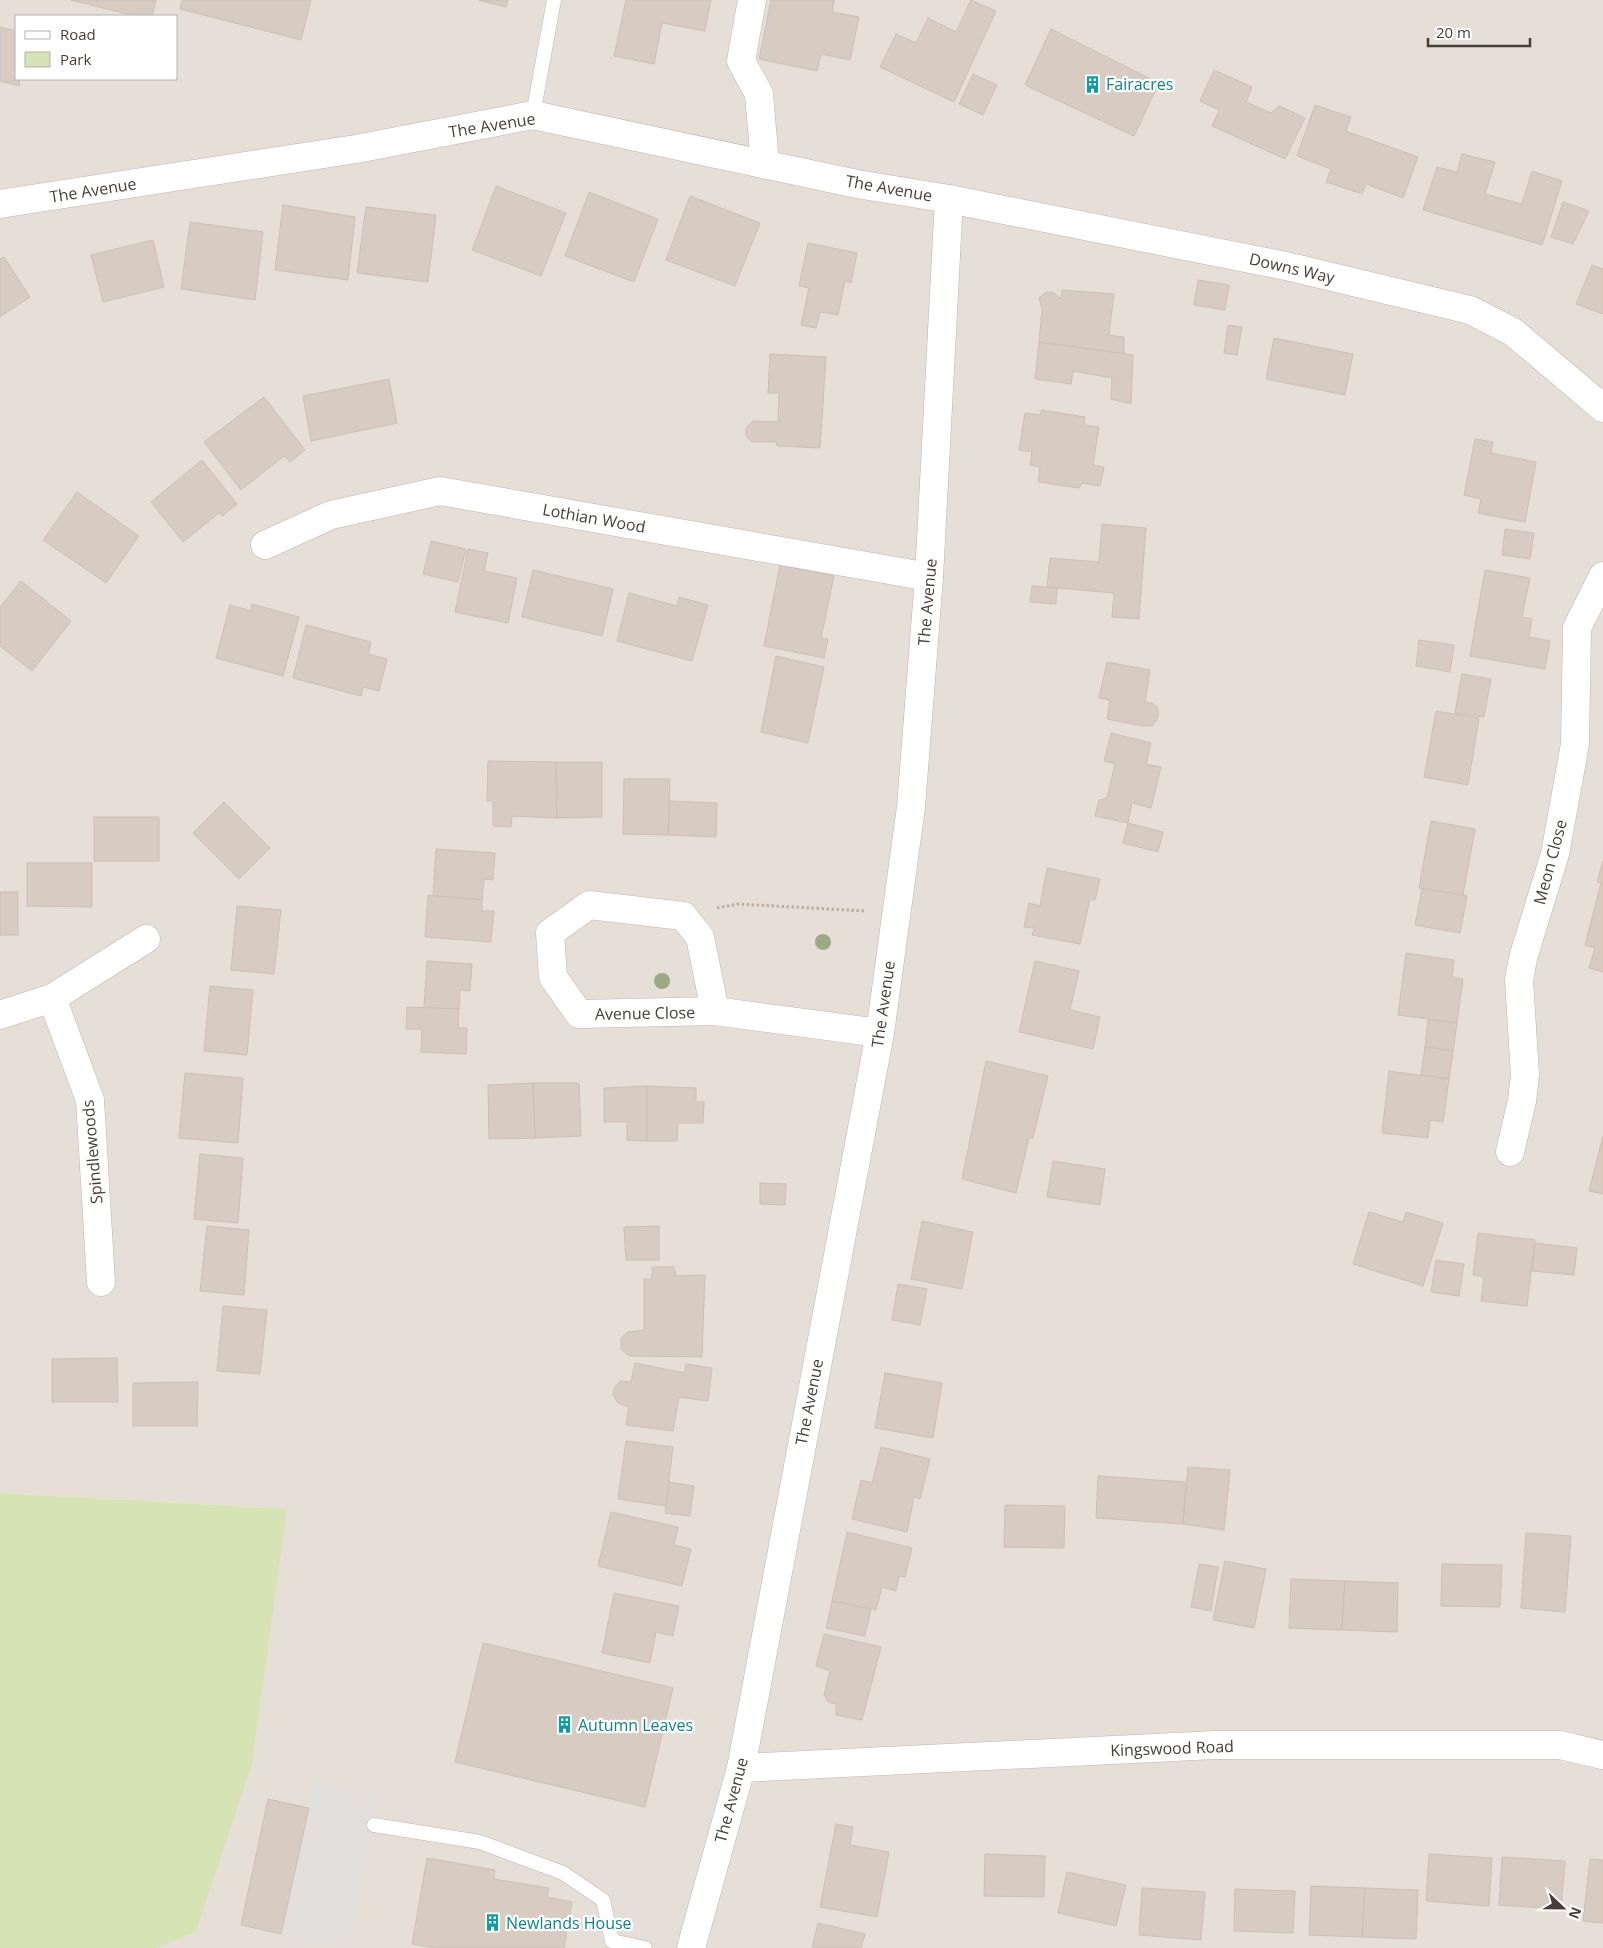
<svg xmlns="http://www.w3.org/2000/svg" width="1603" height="1948" font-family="'Open Sans',sans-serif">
<rect width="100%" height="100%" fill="#f3eee9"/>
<!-- residential -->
<path fill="#e6dfd7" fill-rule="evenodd" d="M0 0H1603V1948H156L195 1933 287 1509 0 1493ZM16 16H176V79H16Z"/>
<!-- green -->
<path fill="#d6e4b5" d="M0 1493 287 1509 252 1764 195 1933 156 1948H0Z"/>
<!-- parking -->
<path fill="#e2dfdd" d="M315 1783 378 1798 348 1948 281 1934Z"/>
<!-- building -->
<g fill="#d7cbc2" stroke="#cebfb3">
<path d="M71 0H156L152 16H135Z"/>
<path d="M182 0H311L301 40 180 9Z"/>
<path d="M478 0H508L506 7Z"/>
<path d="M626 0H711L705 31 662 23 654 64 614 56Z"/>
<path d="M771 0H834L832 12 859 17 850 60 821 54 817 71 759 59Z"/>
<path d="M971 0 996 11 954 102 880 67 896 34 916 43 928 18 956 32Z"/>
<path d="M0 27 16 31V79H20L19 86 0 81Z"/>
<path d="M1051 29 1159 83 1134 136 1025 85Z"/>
<path d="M1214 70 1252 87 1246 102 1271 113 1279 106 1305 118 1285 159 1212 126 1219 110 1200 101Z"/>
<path d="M973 74 997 85 983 115 959 104Z"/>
<path d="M1315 105 1351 117 1346 131 1418 157 1403 198 1366 184 1362 194 1326 182 1331 169 1297 156Z"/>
<path d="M1462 154 1495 162 1485 194 1522 204 1532 171 1562 181 1542 245 1423 210 1437 167 1457 172Z"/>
<path d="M496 186 566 213 541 276 472 250Z"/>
<path d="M589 192 658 219 634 282 565 256Z"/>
<path d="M690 196 760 223 735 286 666 260Z"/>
<path d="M1563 202 1589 211 1573 244 1551 237Z"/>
<path d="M283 205 355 217 348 280 275 270Z"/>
<path d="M366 207 436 215 428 282 357 273Z"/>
<path d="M190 222 263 232 255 300 181 289Z"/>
<path d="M153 240 164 287 103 302 91 255Z"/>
<path d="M808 243 857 253 851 283 845 281 838 315 820 312 816 328 801 325 809 288 799 286Z"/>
<path d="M4 257 30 297 0 317V259Z"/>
<path d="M1592 265 1603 269V314L1576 304Z"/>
<path d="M1198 280 1229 285 1225 310 1194 305Z"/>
<path d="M1062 290 1114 294 1109 335 1124 337V354L1039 342 1042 309 1039 298 1046 292H1053L1061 299Z"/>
<path d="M1228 325 1242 327 1237 355 1224 353Z"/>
<path d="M1274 338 1353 354 1345 395 1266 379Z"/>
<path d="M1039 342 1133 355 1131 404 1111 399 1112 378 1073 371 1071 384 1035 379Z"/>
<path d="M770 354 826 357 820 448 777 446 776 442H752L746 436V428L753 421 778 422 779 393H768Z"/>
<path d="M389 379 397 423 311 441 303 396Z"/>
<path d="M264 397 305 450 290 462 284 456 241 490 204 442Z"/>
<path d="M1041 410 1085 417 1084 425 1099 427 1093 465 1104 467 1100 486 1082 483 1079 488 1038 482 1040 467 1030 465 1032 452 1019 450 1025 413 1041 415Z"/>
<path d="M1475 439 1493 442 1491 453 1536 462 1525 522 1478 513 1481 499 1464 495Z"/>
<path d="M202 460 237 504 222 516 219 513 183 542 151 502Z"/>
<path d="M77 492 139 536 106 583 43 540Z"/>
<path d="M1102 524 1146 528 1139 619 1112 617 1114 593 1047 587 1050 558 1099 562Z"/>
<path d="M1505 529 1534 533 1530 559 1502 555Z"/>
<path d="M431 541 466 549 458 582 423 574Z"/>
<path d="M468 549 488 553 484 571 517 578 508 623 455 612Z"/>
<path d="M780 565 834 576 821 638 828 639 824 658 764 646Z"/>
<path d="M533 570 613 589 602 636 522 617Z"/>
<path d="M1485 570 1530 578 1522 617 1532 619 1529 637 1550 641 1545 669 1470 656Z"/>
<path d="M21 581 71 621 32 671 0 646V607Z"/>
<path d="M1032 586 1057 588 1056 604 1030 602Z"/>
<path d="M629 593 677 606 679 597 708 605 692 661 617 641Z"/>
<path d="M252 604 299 617 283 676 216 658 230 605 251 611Z"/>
<path d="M306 625 371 642 368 654 387 659 379 691 363 687 361 696 293 678Z"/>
<path d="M1419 640 1454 645 1450 672 1416 666Z"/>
<path d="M776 656 824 667 808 743 761 732Z"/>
<path d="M1107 662 1150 670 1145 702 1152 703 1158 708V718L1152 726H1143L1107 719 1110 700 1099 698Z"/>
<path d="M1462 674 1491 679 1484 717 1455 713Z"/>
<path d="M1436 711 1479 718 1468 785 1424 777Z"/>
<path d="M1111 733 1151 743 1146 764 1161 767 1151 808 1132 803 1128 823 1095 816 1099 800 1107 798 1115 764 1104 761Z"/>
<path d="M488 761 556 762 557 818 512 816 511 827 493 826V801H487Z"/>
<path d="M556 762H602V817L557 818Z"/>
<path d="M624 779H670L668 835 623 834Z"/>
<path d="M670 801 717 803 716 837 668 835Z"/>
<path d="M224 802 270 848 239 879 193 833Z"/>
<rect x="94" y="817" width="65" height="44"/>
<path d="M1431 821 1475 829 1463 895 1419 888Z"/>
<path d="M1128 823 1163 832 1158 852 1123 843Z"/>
<path d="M436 849 495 853 493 880 484 879 482 900 433 896Z"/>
<path d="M1603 861V884L1597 882Z"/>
<path d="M27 863H92V907L27 906Z"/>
<path d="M1047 868 1100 879 1095 900 1090 899 1080 944 1032 935 1034 928 1024 927 1029 903 1040 906Z"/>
<path d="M1601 883 1603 884V972L1589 968 1595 948 1585 945Z"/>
<path d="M1422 888 1467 896 1460 933 1415 925Z"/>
<rect x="0" y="892" width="18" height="43"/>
<path d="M428 895 482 900V911H494L491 942 425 937Z"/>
<path d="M237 906 281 910 274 974 231 970Z"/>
<path d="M1406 953 1454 960 1452 977 1463 979 1457 1023 1398 1015Z"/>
<path d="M427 961 472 964 470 991 460 990 459 1009 424 1008Z"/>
<path d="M1035 961 1079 971 1070 1010 1100 1017 1093 1049 1019 1032Z"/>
<path d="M210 986 253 990 247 1055 204 1051Z"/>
<path d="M407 1007 459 1009 458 1028H467L466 1054 421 1052 422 1029H406Z"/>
<path d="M1428 1020 1457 1023 1453 1051 1425 1047Z"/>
<path d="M1425 1047 1453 1051 1449 1079 1421 1075Z"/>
<path d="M986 1061 1048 1076 1033 1138H1029L1016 1193 962 1179Z"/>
<path d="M1389 1071 1449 1079 1443 1122 1430 1120 1428 1138 1382 1133Z"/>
<path d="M185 1073 243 1078 238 1143 179 1138Z"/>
<path d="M533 1083H579L581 1136 535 1138Z"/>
<path d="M533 1083 535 1138 489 1139 488 1085Z"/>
<path d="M647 1086V1141L627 1140V1122H604V1088Z"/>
<path d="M647 1086 696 1088V1102H704L703 1123H678L677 1141H647Z"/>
<path d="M1603 1136V1194L1589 1191Z"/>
<path d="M200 1154 243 1158 238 1223 194 1219Z"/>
<path d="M1053 1161 1105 1169 1100 1205 1047 1197Z"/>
<path d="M760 1183 786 1184 785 1205 760 1204Z"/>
<path d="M1369 1212 1403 1222 1406 1212 1443 1223 1423 1286 1353 1264Z"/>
<path d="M922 1221 973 1232 962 1289 911 1279Z"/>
<path d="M207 1226 249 1230 244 1295 200 1291Z"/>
<path d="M659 1226V1260H626L624 1227Z"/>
<path d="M1478 1233 1535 1240 1527 1306 1481 1301 1484 1277 1473 1275Z"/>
<path d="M1535 1243 1577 1248 1574 1275 1532 1271Z"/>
<path d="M1436 1260 1464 1264 1459 1296 1431 1292Z"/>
<path d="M652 1267H674L676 1276 705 1275 702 1357 629 1356 621 1349V1338L628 1332 644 1330V1279H652Z"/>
<path d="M898 1284 927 1289 920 1325 892 1320Z"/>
<path d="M223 1306 267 1310 260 1374 217 1371Z"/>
<path d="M117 1358 118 1402H52V1359Z"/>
<path d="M635 1363 685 1373 686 1364 712 1368 708 1401 679 1397 673 1431 626 1425 629 1407 618 1403 613 1395 614 1389 620 1381 631 1382Z"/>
<path d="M885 1373 942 1383 933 1438 875 1428Z"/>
<path d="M198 1382 197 1426H133V1383Z"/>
<path d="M626 1441 673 1447 666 1506 618 1499Z"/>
<path d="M881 1447 930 1459 920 1499 914 1497 907 1532 852 1519 861 1480 872 1483Z"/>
<path d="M1188 1467 1230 1470 1224 1530 1183 1524Z"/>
<path d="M1098 1476 1186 1482 1183 1524 1096 1518Z"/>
<path d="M669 1482 694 1486 690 1516 665 1513Z"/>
<path d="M1005 1505 1065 1506 1064 1548 1004 1547Z"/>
<path d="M611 1512 678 1527 674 1545 691 1549 682 1586 598 1566Z"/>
<path d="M847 1532 912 1548 905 1577 899 1576 896 1591 882 1587 876 1610 832 1601Z"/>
<path d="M1526 1533 1571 1536 1565 1612 1521 1608Z"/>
<path d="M1225 1561 1266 1569 1254 1628 1213 1620Z"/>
<path d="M1199 1564 1218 1567 1211 1611 1191 1607Z"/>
<path d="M1442 1564 1502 1565 1500 1607 1441 1606Z"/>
<path d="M1291 1579 1345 1581 1342 1630 1289 1628Z"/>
<path d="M1345 1581 1398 1583 1397 1632 1342 1630Z"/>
<path d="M614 1593 679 1606 673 1636 656 1632 650 1663 602 1653Z"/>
<path d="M832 1601 871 1609 865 1636 826 1628Z"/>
<path d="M824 1634 881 1647 862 1720 836 1715V1704L828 1702 824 1695 830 1671 816 1666Z"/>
<path d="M483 1643 673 1688 645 1807 455 1762Z"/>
<path d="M268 1799 309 1808 281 1934 241 1925Z"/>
<path d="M836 1824 853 1827 850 1845 889 1852 877 1917 820 1907Z"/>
<path d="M985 1854 1045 1856 1044 1897 984 1896Z"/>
<path d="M1429 1854 1492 1858 1489 1906 1426 1901Z"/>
<path d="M1502 1857 1565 1861 1561 1909 1499 1905Z"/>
<path d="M427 1858 495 1870 494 1879 549 1888 547 1897 572 1902 564 1948H435L412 1944Z"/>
<path d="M1590 1859 1603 1860V1923L1583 1921Z"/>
<path d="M1067 1872 1126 1885 1116 1926 1058 1913Z"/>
<path d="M1311 1886 1365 1888 1362 1937 1309 1935Z"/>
<path d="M1142 1888 1205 1892 1201 1940 1139 1935Z"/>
<path d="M1365 1888 1418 1890 1416 1939 1362 1937Z"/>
<path d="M1235 1889 1295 1891 1293 1933 1234 1931Z"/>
<path d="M818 1923 865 1934 861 1948H812Z"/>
</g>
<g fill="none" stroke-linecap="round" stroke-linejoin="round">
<defs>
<g id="service">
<path d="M533 115 554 0"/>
<path d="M374 1825 480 1842 563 1873 603 1900 612 1941 645 1948"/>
</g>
<g id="minor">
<path d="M752 0 741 61 759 94 765 164"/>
<path d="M949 199 1286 266 1470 310 1513 332 1603 408"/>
<path d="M0 204 356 149 533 115 857 184 949 199 929 577 911 807 880 1033 741 1768"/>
<path d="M265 545 331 515 440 491 929 577"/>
<path d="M52 998 90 1100 101 1282"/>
<path d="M715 1011 700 937 683 916 589 905 550 933 553 977 579 1014 715 1011 880 1033"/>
<path d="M0 1015 52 998 146 939"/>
<path d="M1510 1152 1522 1101 1525 1075 1519 980 1523 958 1555 854 1575 744 1577 628 1603 576"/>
</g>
<path id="tertiary" d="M691 1948 741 1768 1215 1745H1560L1603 1755"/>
</defs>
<!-- service casing -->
<use href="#service" stroke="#beb5ac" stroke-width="15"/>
<!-- minor casing -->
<use href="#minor" stroke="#beb5ac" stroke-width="29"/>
<!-- tertiary casing -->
<use href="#tertiary" stroke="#beb5ac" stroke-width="29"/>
<!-- path -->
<path stroke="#beae9e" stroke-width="3" stroke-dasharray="2.5 2.5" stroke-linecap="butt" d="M717 908 738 904 865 911"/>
<!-- service -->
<use href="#service" stroke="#fff" stroke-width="14"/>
<!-- minor -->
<use href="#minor" stroke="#fff" stroke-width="28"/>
<!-- tertiary -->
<use href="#tertiary" stroke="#fff" stroke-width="28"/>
</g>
<!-- trees -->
<g fill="#9baa83">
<circle cx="823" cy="942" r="8"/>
<circle cx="662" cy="981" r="8"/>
</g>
<!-- icons -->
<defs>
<symbol id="building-bare" viewBox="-9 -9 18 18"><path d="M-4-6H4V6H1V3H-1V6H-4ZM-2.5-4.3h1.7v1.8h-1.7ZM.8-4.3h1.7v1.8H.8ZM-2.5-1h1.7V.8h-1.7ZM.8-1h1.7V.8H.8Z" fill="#0f9aa8" stroke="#fff" stroke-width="2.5" paint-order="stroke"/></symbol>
</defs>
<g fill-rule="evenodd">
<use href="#building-bare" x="1080" y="72" width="25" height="25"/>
<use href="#building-bare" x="552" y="1712" width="25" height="25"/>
<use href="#building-bare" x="480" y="1910" width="25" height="25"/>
</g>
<g text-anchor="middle" stroke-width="4.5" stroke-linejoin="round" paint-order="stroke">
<!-- culture labels -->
<g font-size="16" fill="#0d838f" stroke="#fff" text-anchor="start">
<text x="1106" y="90">Fairacres</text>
<text x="578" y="1731">Autumn Leaves</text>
<text x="506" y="1929">Newlands House</text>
</g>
<!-- street labels -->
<g font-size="16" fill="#463e38" stroke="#fff">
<text transform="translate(492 125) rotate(-9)" y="6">The Avenue</text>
<text transform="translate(889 188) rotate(10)" y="6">The Avenue</text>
<text transform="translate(93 190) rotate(-9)" y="6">The Avenue</text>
<text transform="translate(1292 268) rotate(13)" y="6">Downs Way</text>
<text transform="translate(594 518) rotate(10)" y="6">Lothian Wood</text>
<text transform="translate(927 602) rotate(-85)" y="6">The Avenue</text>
<text transform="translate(1550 862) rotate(-75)" y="6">Meon Close</text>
<text transform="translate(883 1004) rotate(-82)" y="6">The Avenue</text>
<text transform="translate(645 1013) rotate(-1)" y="6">Avenue Close</text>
<text transform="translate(92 1152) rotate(-95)" y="6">Spindlewoods</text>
<text transform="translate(809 1402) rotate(-79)" y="6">The Avenue</text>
<text transform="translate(1172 1748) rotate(-2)" y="6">Kingswood Road</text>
<text transform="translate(731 1800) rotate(-75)" y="6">The Avenue</text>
</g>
</g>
<!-- legend -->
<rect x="15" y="15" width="162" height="65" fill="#ffffff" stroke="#b5b2af"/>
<rect x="25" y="31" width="25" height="8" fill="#ffffff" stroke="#b5b2af"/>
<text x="60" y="40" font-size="15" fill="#463e38">Road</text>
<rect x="25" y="52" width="25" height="15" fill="#d6e4b5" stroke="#b5b2af"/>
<text x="60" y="65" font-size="15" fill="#463e38">Park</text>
<!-- north arrow -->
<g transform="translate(1563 1908) rotate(112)" stroke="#ffffff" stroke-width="4" paint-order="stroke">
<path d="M0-4L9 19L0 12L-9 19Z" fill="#463e38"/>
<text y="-8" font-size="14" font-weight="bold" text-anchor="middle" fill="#463e38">N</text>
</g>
<!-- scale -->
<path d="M1428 38v8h102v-8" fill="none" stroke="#463e38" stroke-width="2.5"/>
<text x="1436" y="38" font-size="15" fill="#463e38" stroke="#ffffff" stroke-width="4" paint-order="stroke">20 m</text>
</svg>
